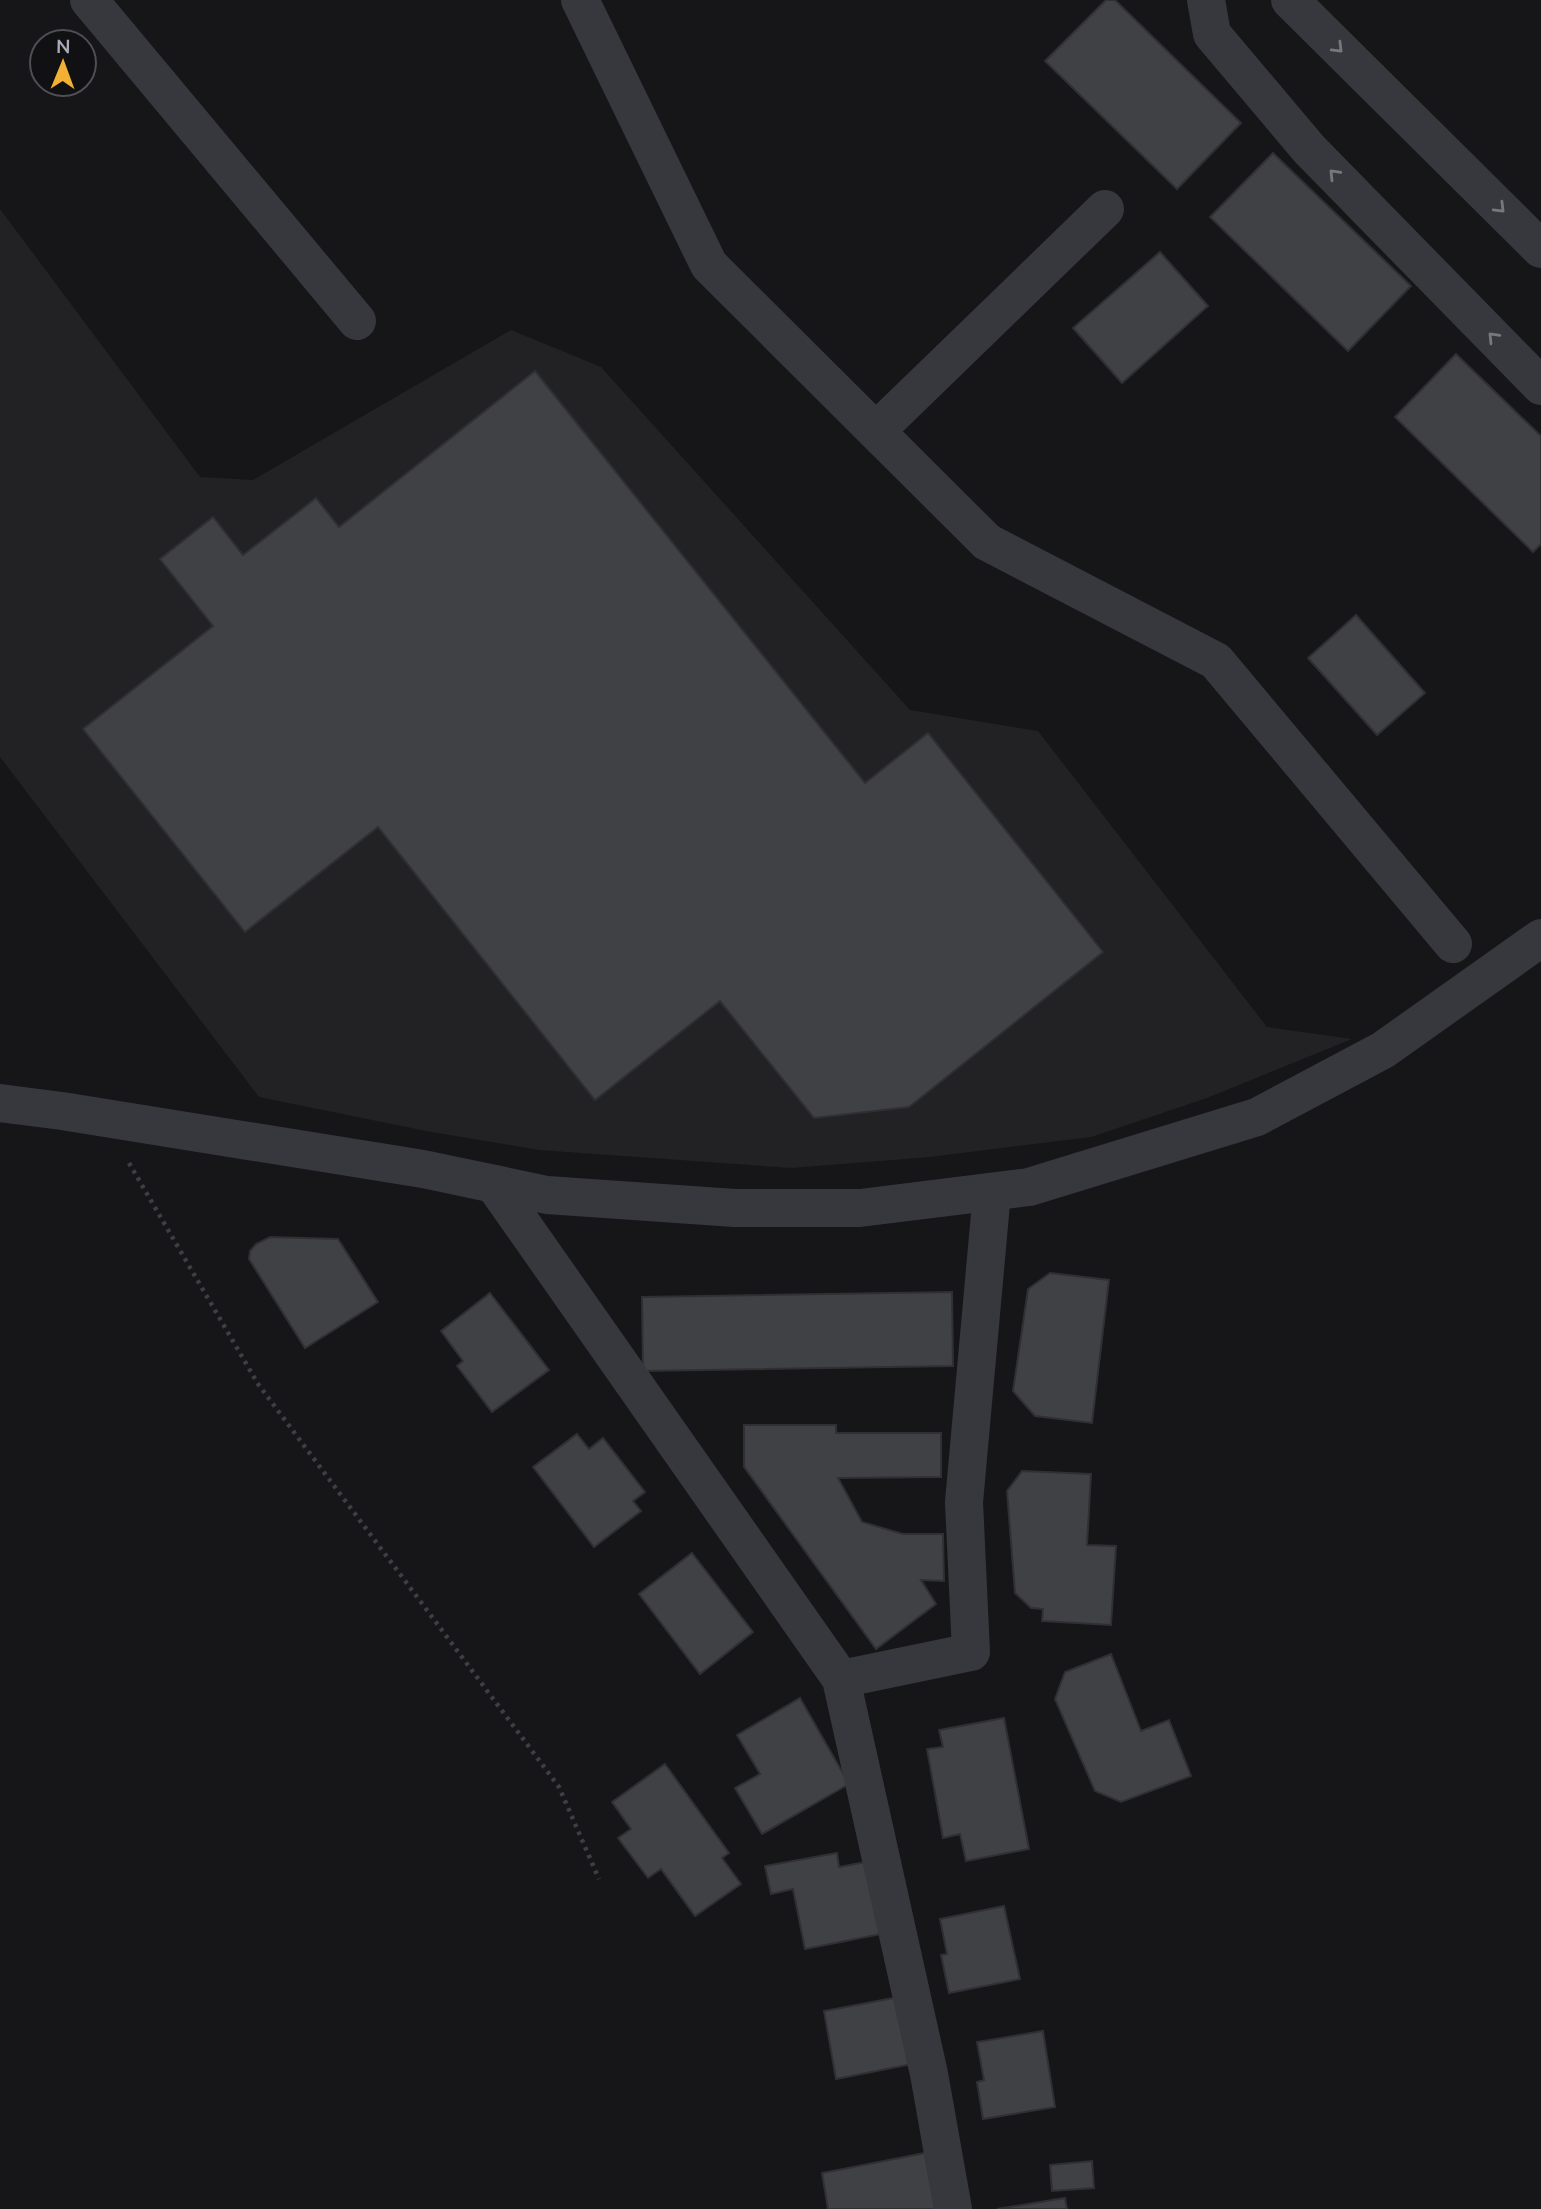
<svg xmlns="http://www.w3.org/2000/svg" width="1541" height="2209" font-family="Mulish,sans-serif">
<rect width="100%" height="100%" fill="#161618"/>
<!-- built -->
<path fill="#222225" d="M0 209 200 477 253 480 511 330 601 367 910 710 1038 731 1267 1027 1352 1039 1207 1098 1091 1137 930 1157 791 1168 539 1150 426 1131 259 1097 0 757Z"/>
<!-- building -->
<g fill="#404145" stroke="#303034" stroke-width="2">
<path d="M1106 0H1115L1241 123 1177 189 1045 61Z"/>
<path d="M1273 153 1411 286 1348 351 1210 217Z"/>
<path d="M1160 252 1208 306 1122 383 1073 328Z"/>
<path d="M1456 354 1541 436V544L1533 552 1395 417Z"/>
<path d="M535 371 865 783 928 733 1103 952 909 1107 814 1118 720 1001 595 1100 378 827 245 932 83 729 213 626 160 559 213 517 243 555 316 498 339 527Z"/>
<path d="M1356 615 1425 693 1377 735 1308 658Z"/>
<path d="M270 1237 338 1239 378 1302 305 1348 249 1259 250 1251 256 1244Z"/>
<path d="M1050 1273 1109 1280 1092 1423 1035 1416 1013 1391 1028 1289Z"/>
<path d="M952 1292 953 1366 643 1371 642 1297Z"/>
<path d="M490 1293 549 1370 492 1412 457 1366 463 1361 441 1331Z"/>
<path d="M744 1425H836V1433H941V1477L838 1478 862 1522 903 1534H943L944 1581 921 1580 936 1604 876 1649 744 1467Z"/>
<path d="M577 1434 589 1449 603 1438 645 1492 633 1501 641 1511 594 1547 533 1467Z"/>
<path d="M1022 1471 1091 1474 1087 1545 1116 1546 1111 1625 1042 1621 1043 1609 1031 1608 1015 1593 1007 1491Z"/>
<path d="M692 1553 753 1632 700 1674 639 1594Z"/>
<path d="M1111 1654 1141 1731 1169 1720 1191 1776 1121 1802 1095 1791 1055 1699 1065 1672Z"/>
<path d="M800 1698 849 1784 762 1834 735 1788 760 1774 737 1735Z"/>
<path d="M1004 1718 1029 1849 966 1861 960 1834 943 1838 927 1749 943 1747 939 1730Z"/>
<path d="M665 1764 729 1853 722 1858 741 1884 695 1916 661 1869 648 1878 618 1838 631 1829 612 1802Z"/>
<path d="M837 1853 839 1867 866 1862 881 1934 805 1949 793 1889 771 1894 765 1866Z"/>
<path d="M1004 1906 1020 1979 949 1993 941 1955 947 1954 940 1919Z"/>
<path d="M899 1997 912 2064 836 2079 824 2011Z"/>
<path d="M1043 2031 1055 2107 983 2119 977 2082 984 2080 977 2042Z"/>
<path d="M925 2153 935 2209H828L822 2173Z"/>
<path d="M1092 2161 1094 2188 1052 2191 1050 2165Z"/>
<path d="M1065 2198 1067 2209H997Z"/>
</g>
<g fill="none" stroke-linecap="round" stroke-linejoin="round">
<!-- path -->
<path stroke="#3d3f44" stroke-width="4.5" stroke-dasharray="3.5 5" stroke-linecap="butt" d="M129 1163 258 1384 559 1787 599 1879"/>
<!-- minor -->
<g stroke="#37383d" stroke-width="38">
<path d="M89 0 357 321"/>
<path d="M580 0 709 265 987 542 1216 661 1453 944"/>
<path d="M1206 0 1212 34 1309 149 1541 386"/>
<path d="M1290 0 1541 249"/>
<path d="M876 431 1105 209"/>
<path d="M0 1103 62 1111 423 1169 547 1195 735 1208H860L1029 1187 1257 1117 1383 1050 1541 938"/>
<path d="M494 1184 841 1679 929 2074 953 2209"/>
<path d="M841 1679 971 1652 964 1502 992 1192"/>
</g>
</g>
<!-- one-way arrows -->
<defs><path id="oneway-chevron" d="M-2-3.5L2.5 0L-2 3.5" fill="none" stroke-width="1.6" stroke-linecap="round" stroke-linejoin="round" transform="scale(1.75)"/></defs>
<g stroke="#757881">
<use href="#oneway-chevron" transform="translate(1338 48) rotate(45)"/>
<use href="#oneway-chevron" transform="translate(1334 174) rotate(-134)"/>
<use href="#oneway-chevron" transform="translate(1500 208) rotate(45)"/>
<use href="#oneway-chevron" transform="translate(1493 337) rotate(-134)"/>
</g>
<!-- north arrow -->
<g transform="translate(63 63) rotate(1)"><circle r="33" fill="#111113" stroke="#4d4f55" stroke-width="2"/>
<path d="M0-5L12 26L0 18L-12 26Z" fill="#f2b134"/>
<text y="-10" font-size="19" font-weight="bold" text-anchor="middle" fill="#a8adb8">N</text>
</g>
</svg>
